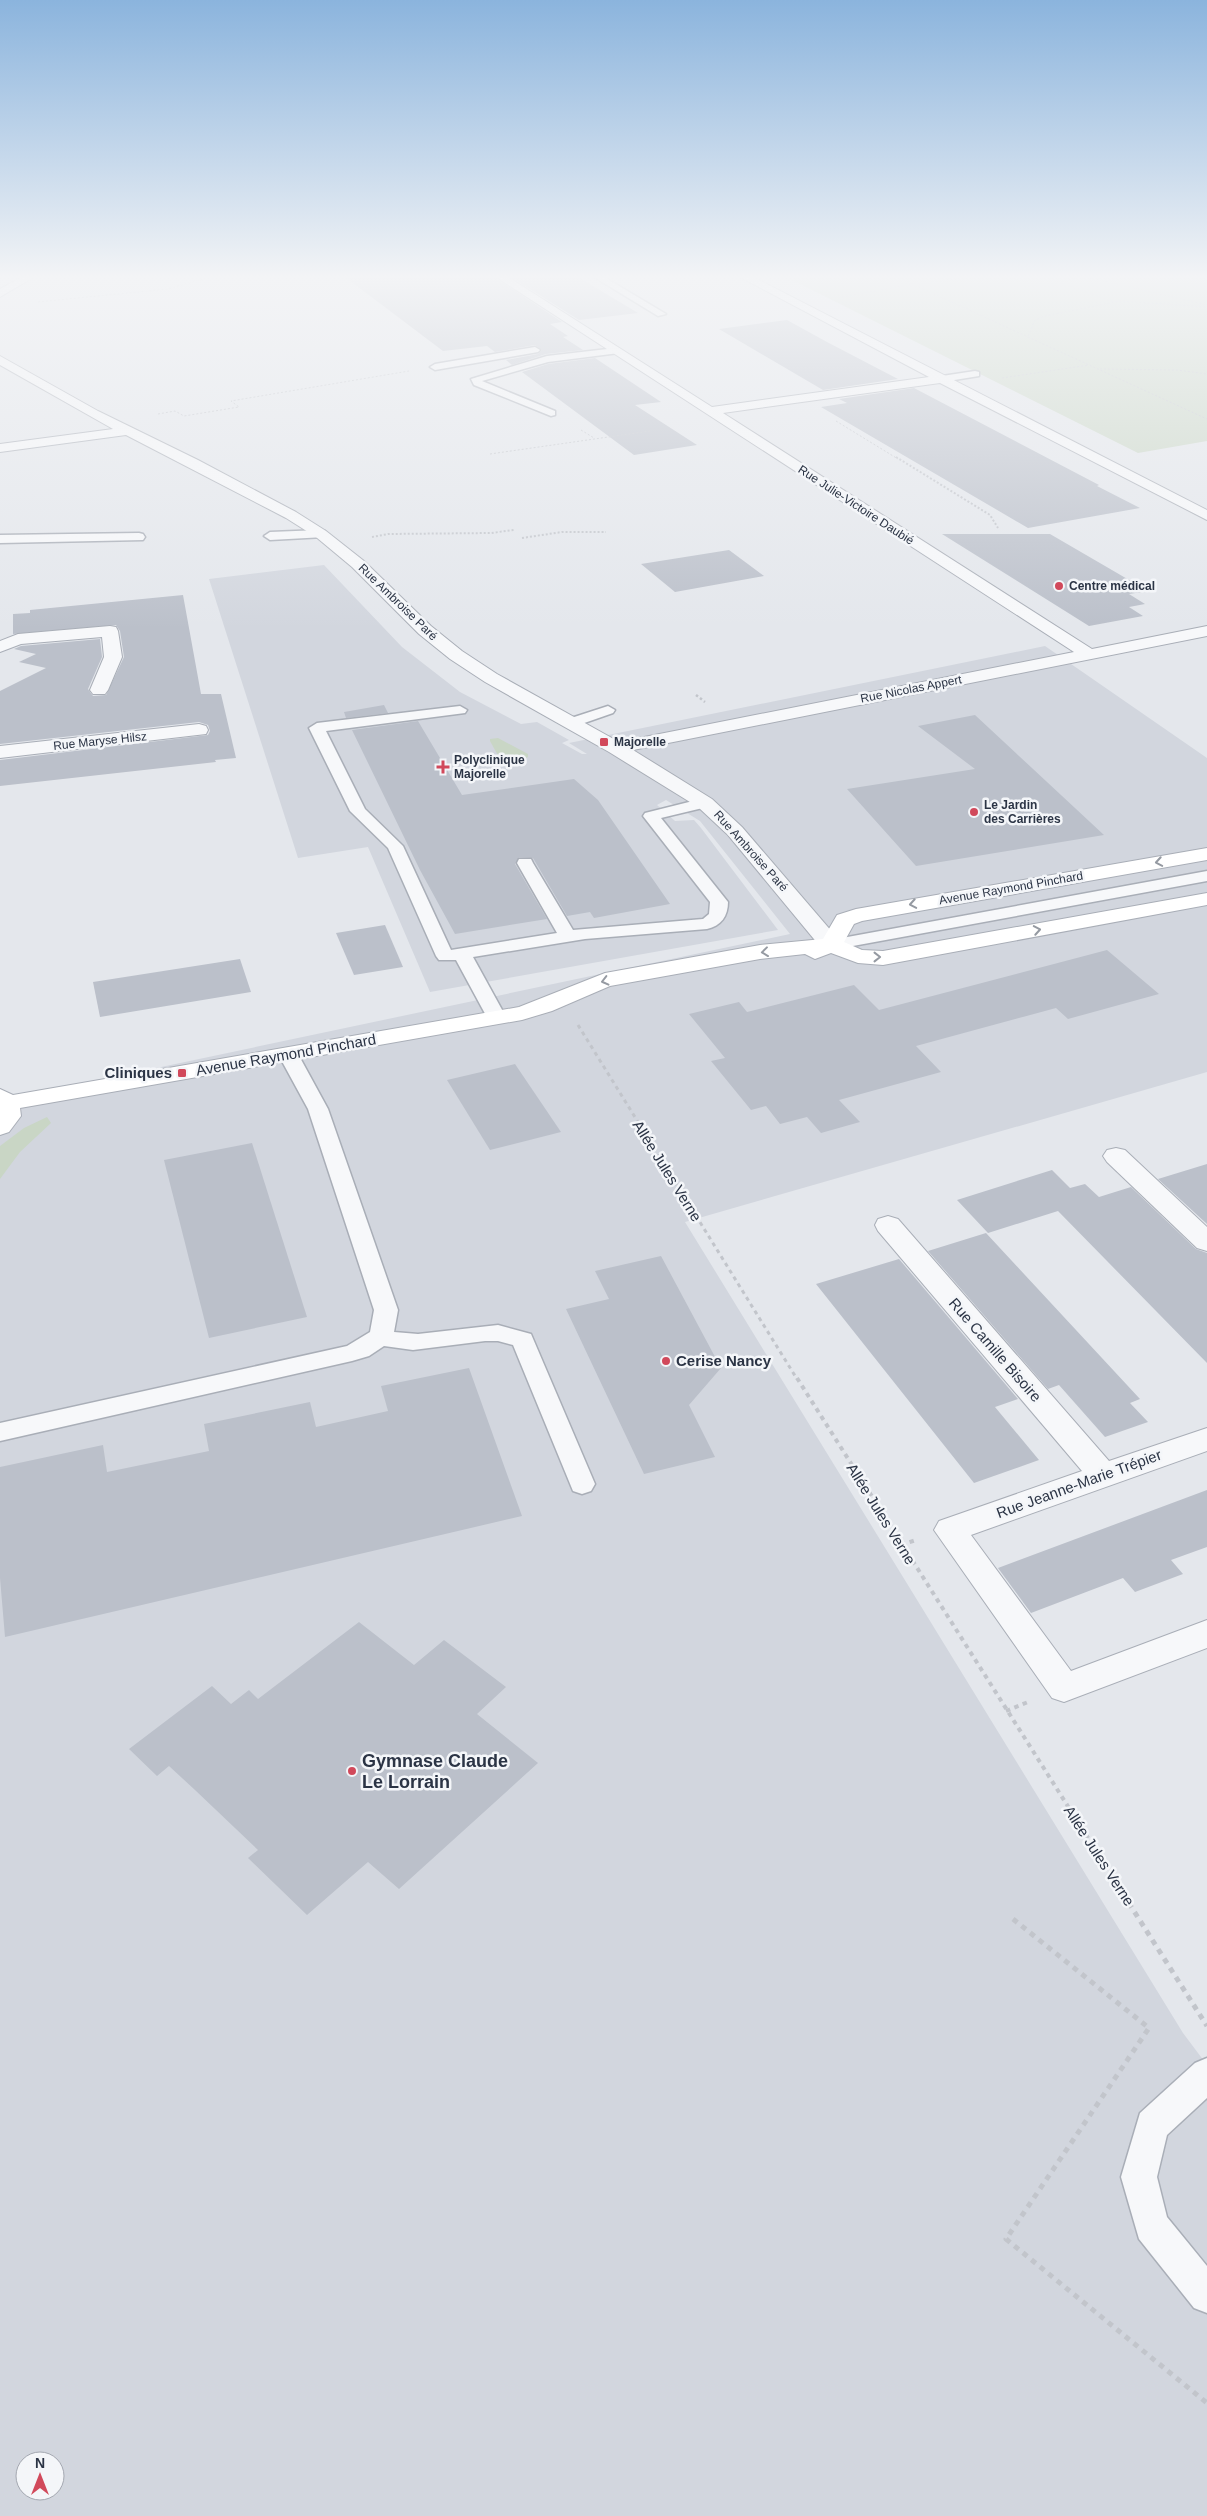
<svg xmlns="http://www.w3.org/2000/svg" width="1207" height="2516" font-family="Helvetica,sans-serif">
<rect width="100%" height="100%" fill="#e4e7ec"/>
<!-- built -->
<path fill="#d2d6de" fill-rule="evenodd" d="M324 565 402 647 460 692 521 724 537 722 569 740 562 743 582 754H587L569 743 1045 646 1207 758V1072L685 1222 1183 2033 1207 2065V2516H0V1101L790 934 700 821 666 800 657 805 675 821 694 820 701 828 778 930 430 992 368 847 298 858 209 579ZM25 2461H55V2491H25Z"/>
<!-- green -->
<g fill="#c9d6c5">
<path d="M786 277H1207V441L1138 453Z"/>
<path d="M498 738 528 754V757L516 762 500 759 490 741V739Z"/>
<path d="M47 1117 51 1123 20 1152 0 1179V1146L24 1128Z"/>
</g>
<!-- building -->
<g fill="#bbc0ca">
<path d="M345 277H494L562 322 550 324 568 336 563 337 583 350 546 354 512 365 506 360 538 354 542 350 535 345 495 352 487 346 443 351Z"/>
<path d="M511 277H578L638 313 579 320Z"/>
<path d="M787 320 827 342 898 379 823 390 719 329Z"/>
<path d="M595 358 661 402 635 405 697 445 634 455 522 372 548 364Z"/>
<path d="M914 388 1099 485 1097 486 1140 508 1028 528 821 407 847 403 839 399Z"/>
<path d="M942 534H1050L1148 591 1129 594 1145 604 1129 607 1143 616 1089 626Z"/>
<path d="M729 550 764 576 675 592 641 564Z"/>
<path d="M183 595 201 694H221L236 758 215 760 216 762 0 786V760L208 735 210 731 208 725 199 722 0 744V691L46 668 19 662 36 654 14 649 21 646 100 639 102 657 88 689 93 696 106 695 124 657 120 631 116 625 13 634V614L30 613V610Z"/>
<path d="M384 705 388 713 346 718 344 712Z"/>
<path d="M975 715 1104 835 916 866 847 789 975 769 918 726Z"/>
<path d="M418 721 462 795 574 779 598 800 670 904 594 918 590 912 567 916 533 858 519 857 515 864 547 919 455 934 420 870 352 730Z"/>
<path d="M385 925 403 967 354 975 336 933Z"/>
<path d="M1107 950 1159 994 1068 1019 1056 1008 916 1046 941 1072 839 1100 860 1122 821 1133 807 1117 780 1124 766 1106 751 1110 711 1061 725 1058 689 1014 739 1002 747 1012 854 985 879 1010Z"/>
<path d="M240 959 251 992 100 1017 93 982Z"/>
<path d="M515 1064 561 1132 490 1150 447 1080Z"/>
<path d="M252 1143 307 1317 209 1338 164 1160Z"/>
<path d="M1207 1164V1224L1158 1179Z"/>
<path d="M1052 1170 1070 1188 1085 1184 1099 1197 1131 1187 1196 1249 1207 1253V1363L1058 1211 988 1233 957 1200Z"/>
<path d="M986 1233 1140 1399 1130 1403 1148 1422 1105 1437 1059 1385 1048 1389 928 1251Z"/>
<path d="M661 1256 721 1368 689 1405 715 1457 644 1474 566 1309 609 1299 595 1271Z"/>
<path d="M899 1259 1018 1399 995 1407 1039 1460 974 1483 816 1284Z"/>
<path d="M469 1368 522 1516 5 1637 0 1578V1467L103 1445 107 1472 209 1451 204 1424 310 1402 316 1427 388 1411 381 1386Z"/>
<path d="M1207 1490V1547L1171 1560 1183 1574 1135 1592 1123 1578 1031 1613 998 1568Z"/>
<path d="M359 1622 414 1665 444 1640 506 1687 477 1714 538 1763 399 1889 368 1862 307 1915 248 1858 258 1850 195 1790 169 1766 157 1776 129 1749 212 1686 231 1704 249 1690 258 1699Z"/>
</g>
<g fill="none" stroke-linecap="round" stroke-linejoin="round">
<defs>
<g id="lane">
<path d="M594 277H604L666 314 658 316Z"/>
<path d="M535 347 540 350 538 352 435 370 430 367 435 364Z"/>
<path d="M616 348 621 351 619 353 548 362 482 381 555 411V415L551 416 474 385 471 379 547 356Z"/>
<path d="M975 371 979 372V376L942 382 937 379 942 376Z"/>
<path d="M321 530 325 531 327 534 325 537 270 540 264 536 270 532Z"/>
<path d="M139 533 143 534 145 537 143 540 0 543V535Z"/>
<path d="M460 706 467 710 465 713 326 731 365 809 403 846 451 950 557 933 517 863 519 859H531L533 863 573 930 703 919 709 914 710 902 643 816 645 813 705 798 711 800 713 803 711 806 661 818 728 902C728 916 721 926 707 929L585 939 473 957 506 1017 503 1021H489L456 960H439L436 956 388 848 350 811 309 728 317 723Z"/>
<path d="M608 706 615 710 613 713 570 728 562 723 565 720Z"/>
<path d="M1207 871V881L831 950 825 949 822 945 825 941 831 940Z"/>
<path d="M288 1048 295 1050 298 1054 328 1109 398 1310 394 1332 418 1334 498 1325 531 1334 595 1484 591 1491 582 1494 573 1491 513 1345 498 1341H485L413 1350 384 1346 369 1356 352 1361 0 1441V1423L347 1346 370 1332 374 1310 308 1109 278 1054 281 1050Z"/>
<path d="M1207 2058V2098L1167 2135 1157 2177 1167 2217 1207 2266V2313L1194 2308 1139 2239 1121 2177 1140 2113 1195 2063Z"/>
</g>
<g id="street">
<path d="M22 277H34L0 297V289Z"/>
<path d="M496 277H508L712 407 929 377 740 277H753L1207 510V520L940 383 723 413 1092 649 1207 626V636L633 750 712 799 742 827 839 940 842 945 839 950 831 952 823 950 728 835 698 807 609 752 485 682 450 659 419 634 352 567 316 537 286 518 126 435 0 452V444L113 429 0 365V356L98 411 198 460 296 512 326 531 364 561 431 626 462 651 497 674 619 742 1074 652Z"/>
<path d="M110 626 116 627 118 631 122 657 108 690 105 694H93L90 690 104 657 102 637 21 644 0 652V641L18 634Z"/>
<path d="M199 724 206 726 208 730 206 734 0 758V746Z"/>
<path d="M1116 1148 1125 1150 1207 1227V1251L1197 1248 1107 1162 1103 1156 1107 1150Z"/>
<path d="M888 1216 898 1219 1109 1461 1207 1428V1451L971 1535 1071 1671 1207 1620V1648L1064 1702 1052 1698 934 1530 939 1521 1082 1471 878 1231 875 1225 878 1219Z"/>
</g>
<path id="secondary" d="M1207 848V860L862 921 854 924 844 942 862 950 883 951 1207 893V905L883 965 858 963 831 953 815 959 805 954 760 959 610 986 552 1011 522 1020 20 1108 21 1116 9 1132 0 1135V1089L13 1095 519 1007 605 973 760 945 823 939 837 915 856 909Z"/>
</defs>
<!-- lane casing -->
<use href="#lane" stroke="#a9aeb7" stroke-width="3"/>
<!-- street casing -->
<use href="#street" stroke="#a9aeb7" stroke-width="2"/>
<!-- secondary casing -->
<use href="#secondary" stroke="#a9aeb7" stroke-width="2"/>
<!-- path-far5 -->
<g stroke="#c2c5cb" stroke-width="1" stroke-dasharray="2 2" stroke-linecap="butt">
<path d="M897 277 1207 419"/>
<path d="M1079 277 1059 282 1114 302"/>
<path d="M1086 277 1207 305"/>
<path d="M475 281 420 287 472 324 517 318"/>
<path d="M915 285 970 277"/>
<path d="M842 297 913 284"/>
<path d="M38 302 168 289 210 277"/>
<path d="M1028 336 1035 320 1045 316 1120 301 1207 307"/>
<path d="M1100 369 1177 370 1207 374"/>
<path d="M1002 378 1089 365"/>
<path d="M158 414 175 411 184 416 239 407 231 401 409 371"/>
<path d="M836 421 898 459"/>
<path d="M581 430 594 438"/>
<path d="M490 454 650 431"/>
</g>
<!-- path-far4 -->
<g stroke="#c2c5cb" stroke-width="2" stroke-dasharray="2 2" stroke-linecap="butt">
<path d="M896 457 990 515 998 528"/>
<path d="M372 537 388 534 491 533 514 530"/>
<path d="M522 538 562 532H606"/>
</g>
<!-- path-far3 -->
<path stroke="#c2c5cb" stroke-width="2.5" stroke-dasharray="2.5 2.5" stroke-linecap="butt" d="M696 695 705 702"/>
<!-- path-far2 -->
<path stroke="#c2c5cb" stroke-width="3" stroke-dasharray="4 4" stroke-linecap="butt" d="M578 1025 797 1379"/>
<!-- path-far1 -->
<g stroke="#c2c5cb" stroke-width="4" stroke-dasharray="4.5 4.5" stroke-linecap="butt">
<path d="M797 1378 1112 1876"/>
<path d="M901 1545 916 1540"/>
<path d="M1006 1711 1028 1702"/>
</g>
<!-- path -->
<g stroke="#c2c5cb" stroke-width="5" stroke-dasharray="5.5 5.5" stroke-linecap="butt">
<path d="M1111 1875 1207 2026"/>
<path d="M1013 1919 1149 2028 1006 2239 1207 2403"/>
</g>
<!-- lane -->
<use href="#lane" fill="#f7f8fa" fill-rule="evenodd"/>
<!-- street -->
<use href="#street" fill="#f7f8fa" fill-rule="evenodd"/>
<!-- secondary -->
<use href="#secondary" fill="#fff" fill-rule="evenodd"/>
</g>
<!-- one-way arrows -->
<defs><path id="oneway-chevron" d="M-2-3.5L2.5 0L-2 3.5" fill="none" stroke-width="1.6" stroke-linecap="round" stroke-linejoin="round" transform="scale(1.25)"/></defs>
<g stroke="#959aa2">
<use href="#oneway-chevron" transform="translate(1159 862) rotate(170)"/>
<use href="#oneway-chevron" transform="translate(913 904) rotate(170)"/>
<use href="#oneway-chevron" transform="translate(1037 930) rotate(-10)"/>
<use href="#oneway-chevron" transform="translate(765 952) rotate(173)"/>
<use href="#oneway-chevron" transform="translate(877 957)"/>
<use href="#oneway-chevron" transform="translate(605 981) rotate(166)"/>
</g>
<!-- sky -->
<linearGradient id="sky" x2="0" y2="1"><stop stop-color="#8bb4dd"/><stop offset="0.44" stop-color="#f3f4f6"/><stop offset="1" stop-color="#f3f4f6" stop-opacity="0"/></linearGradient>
<rect width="1207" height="629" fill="url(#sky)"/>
<!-- markers -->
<g fill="#d1495b" stroke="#f4f6f9" stroke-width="2">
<circle cx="1059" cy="586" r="5"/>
<rect x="599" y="737" width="10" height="10" rx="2.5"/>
<path d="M440.5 759.5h5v5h5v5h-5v5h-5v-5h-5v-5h5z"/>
<circle cx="974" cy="812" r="5"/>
<rect x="177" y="1068" width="10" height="10" rx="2.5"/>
<circle cx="666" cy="1361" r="5"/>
<circle cx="352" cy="1771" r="5"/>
</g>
<g text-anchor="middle" stroke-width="5" stroke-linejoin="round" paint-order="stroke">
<!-- far-street labels -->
<g font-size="12" fill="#2b3445" stroke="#f4f6f9">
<text transform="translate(856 505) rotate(33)" y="4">Rue Julie-Victoire Daubié</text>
<text transform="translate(398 602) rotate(44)" y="4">Rue Ambroise Paré</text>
<text transform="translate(911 689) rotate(-11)" y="4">Rue Nicolas Appert</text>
<text transform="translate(100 741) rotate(-6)" y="4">Rue Maryse Hilsz</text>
<text transform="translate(751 851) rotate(48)" y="4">Rue Ambroise Paré</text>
<text transform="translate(1011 888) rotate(-10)" y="4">Avenue Raymond Pinchard</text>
</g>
<!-- far-poi labels -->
<g font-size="12" font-weight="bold" fill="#2b3445" stroke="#f4f6f9" text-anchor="start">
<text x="1069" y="590">Centre médical</text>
<text x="614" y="746">Majorelle</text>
<text x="454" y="764">Polyclinique<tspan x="454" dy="14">Majorelle</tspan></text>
<text x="984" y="809">Le Jardin<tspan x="984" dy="14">des Carrières</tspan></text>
</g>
<!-- street labels -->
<g font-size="15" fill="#2b3445" stroke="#f4f6f9">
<text transform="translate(286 1055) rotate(-10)" y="5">Avenue Raymond Pinchard</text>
<text transform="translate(667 1171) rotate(58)" y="5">Allée Jules Verne</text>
<text transform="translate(995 1350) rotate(49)" y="5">Rue Camille Bisoire</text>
<text transform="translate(1079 1484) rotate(-20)" y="5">Rue Jeanne-Marie Trépier</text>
<text transform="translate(881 1514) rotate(58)" y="5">Allée Jules Verne</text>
<text transform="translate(1099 1856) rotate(57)" y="5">Allée Jules Verne</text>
</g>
<!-- poi labels -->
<g font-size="15" font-weight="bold" fill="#2b3445" stroke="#f4f6f9" text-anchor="end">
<text x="172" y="1078">Cliniques</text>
<text x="676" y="1366" text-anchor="start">Cerise Nancy</text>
</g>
<!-- near-poi labels -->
<g font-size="18" font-weight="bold" fill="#2b3445" stroke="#f4f6f9" text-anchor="start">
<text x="362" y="1767">Gymnase Claude<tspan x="362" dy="21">Le Lorrain</tspan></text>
</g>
</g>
<!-- north arrow -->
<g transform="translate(40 2476)"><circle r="24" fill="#f4f6f9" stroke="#a4a8b1"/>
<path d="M0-4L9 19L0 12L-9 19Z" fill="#d1495b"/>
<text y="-8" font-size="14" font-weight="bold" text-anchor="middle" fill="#2b3445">N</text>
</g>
</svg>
